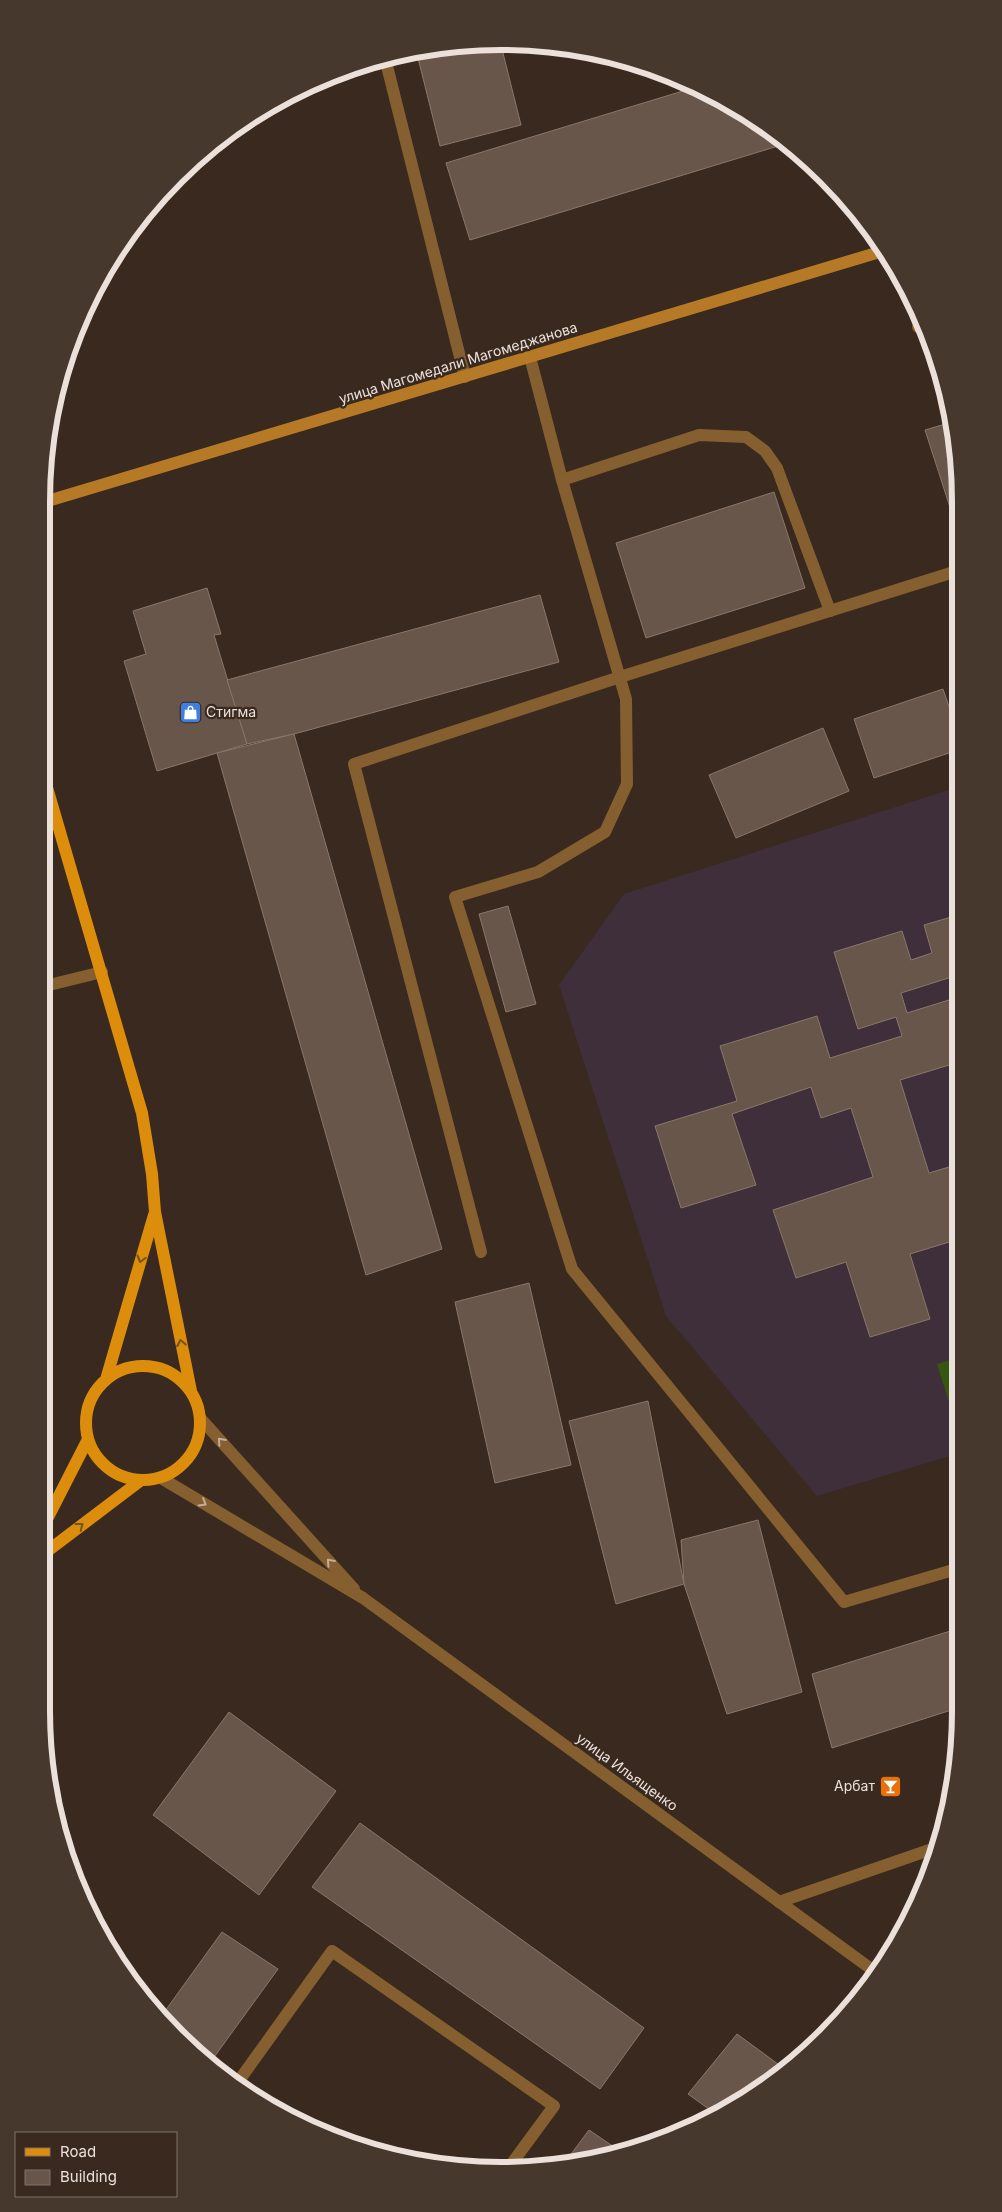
<svg xmlns="http://www.w3.org/2000/svg" width="1002" height="2212" font-family="Inter,sans-serif">
<rect width="100%" height="100%" fill="#39291f"/>
<!-- education -->
<path fill="#3f2f3b" d="M958 787 960 1453 817 1496 666 1316 559 985 624 894Z"/>
<!-- green -->
<path fill="#355710" d="M960 1357V1436L937 1364Z"/>
<!-- building -->
<g fill="#68564b" stroke="#8a776b">
<path d="M500 41 521 125 440 146 416 50Z"/>
<path d="M696 87 781 136 788 143 470 240 446 163Z"/>
<path d="M952 422 957 441 956 526 925 430Z"/>
<path d="M774 492 805 588 646 638 616 543Z"/>
<path d="M207 588 221 634 214 635 247 744 157 771 124 661 146 654 133 611Z"/>
<path d="M540 595 559 662 294 734 247 744 227 680Z"/>
<path d="M943 689 958 733V750L874 778 854 719Z"/>
<path d="M823 728 849 791 736 838 709 775Z"/>
<path d="M294 734 442 1249 366 1275 217 753Z"/>
<path d="M508 906 536 1004 506 1012 479 914Z"/>
<path d="M958 915V975L901 993 907 1013 949 1000 959 1029V1062L900 1080 929 1173 959 1164V1239L910 1254 930 1319 870 1337 846 1262 796 1278 773 1210 873 1177 851 1108 821 1118 811 1087 732 1114 756 1185 681 1208 655 1126 737 1101 720 1046 817 1016 830 1058 902 1036 896 1017 858 1029 834 952 902 931 911 960 932 953 924 925Z"/>
<path d="M529 1283 571 1465 495 1483 455 1302Z"/>
<path d="M648 1401 684 1584 616 1604 569 1421Z"/>
<path d="M758 1520 802 1692 727 1714 684 1584 681 1540Z"/>
<path d="M960 1628 961 1707 832 1748 812 1674Z"/>
<path d="M229 1712 336 1791 259 1895 153 1815Z"/>
<path d="M360 1823 644 2028 600 2089 312 1887Z"/>
<path d="M222 1932 278 1969 212 2060 160 2018Z"/>
<path d="M737 2034 782 2067 731 2109 717 2115 688 2094Z"/>
<path d="M589 2130 620 2151 590 2162 563 2165Z"/>
</g>
<g fill="none" stroke-linecap="round" stroke-linejoin="round">
<!-- service -->
<g stroke="#855f30" stroke-width="12">
<path d="M385 58 465 377"/>
<path d="M918 327 925 324"/>
<path d="M530 357 562 480 626 699 627 784 605 832 538 872 455 897 572 1269 844 1602 960 1568"/>
<path d="M562 480 699 435 746 437 765 451 777 468 830 611"/>
<path d="M41 987 102 972"/>
<path d="M481 1252 354 764 620 677 957 571"/>
<path d="M779 1902 938 1847"/>
<path d="M238 2082 332 1951 554 2106 507 2170"/>
</g>
<!-- minor -->
<g stroke="#855f30" stroke-width="12">
<path d="M201 1419 354 1589"/>
<path d="M161 1478 363 1598 874 1971"/>
</g>
<!-- secondary -->
<path stroke="#b67926" stroke-width="12" d="M41 503 883 251"/>
<!-- primary -->
<g stroke="#dc8d0b" stroke-width="12">
<path d="M41 767 142 1113 152 1174 155 1212 191 1391"/>
<circle cx="143" cy="1423" r="57"/>
<path d="M107 1376 154 1215"/>
<path d="M41 1531 87 1441"/>
<path d="M41 1556 140 1481"/>
</g>
</g>
<!-- one-way arrows -->
<defs><path id="oneway-chevron" d="M-2-3.5L2.5 0L-2 3.5" fill="none" stroke-width="1.6" stroke-linecap="round" stroke-linejoin="round" transform="scale(1.25)"/></defs>
<g stroke="#7a5117">
<use href="#oneway-chevron" transform="translate(141 1259) rotate(106)"/>
<use href="#oneway-chevron" transform="translate(181 1343) rotate(-101)"/>
<use href="#oneway-chevron" transform="translate(80 1526) rotate(-37)"/>
</g>
<g stroke="#c2ad96">
<use href="#oneway-chevron" transform="translate(221 1441) rotate(-132)"/>
<use href="#oneway-chevron" transform="translate(203 1503) rotate(31)"/>
<use href="#oneway-chevron" transform="translate(330 1562) rotate(-132)"/>
</g>
<!-- icons -->
<defs>
<symbol id="shop-square" viewBox="-11 -11 22 22"><rect x="-9" y="-9" width="18" height="18" rx="4" fill="#3f7fe0" stroke="#39291f"/><path d="M-5-2.5h2.3a2.7 3.5 0 0 1 5.4 0H5L5.5 6h-11ZM-1.5-2.5h3a1.5 2.3 0 0 0-3 0Z" fill="#fff"/></symbol>
<symbol id="bar-square" viewBox="-11 -11 22 22"><rect x="-9" y="-9" width="18" height="18" rx="4" fill="#e8710a" stroke="#39291f"/><path d="M-6-5H6L.8 .8V4.5H3.5V6h-7V4.5H-.8V.8Z" fill="#fff"/></symbol>
</defs>
<g fill-rule="evenodd">
<use href="#shop-square" x="178" y="700" width="25" height="25"/>
<use href="#bar-square" x="878" y="1774" width="25" height="25"/>
</g>
<g text-anchor="middle" stroke-width="4.5" stroke-linejoin="round" paint-order="stroke">
<!-- street labels -->
<g font-size="14" fill="#ebe1da" stroke="#39291f">
<text transform="translate(458 363) rotate(-17)" y="5">улица Магомедали Магомеджанова</text>
<text transform="translate(627 1772) rotate(36)" y="5">улица Ильященко</text>
</g>
<!-- poi labels -->
<g font-size="14" fill="#ebe1da" stroke="#39291f" text-anchor="start">
<text x="206" y="717">Стигма</text>
<text x="875" y="1791" text-anchor="end">Арбат</text>
</g>
</g>
<!-- crop -->
<path d="M0 0H1002V2212H0ZM501 50H501A451 451 0 0 1 952 501V1711A451 451 0 0 1 501 2162H501A451 451 0 0 1 50 1711V501A451 451 0 0 1 501 50Z" fill="#47382e" fill-rule="evenodd"/>
<path fill="none" stroke="#ebe1da" stroke-width="6" d="M501 50H501A451 451 0 0 1 952 501V1711A451 451 0 0 1 501 2162H501A451 451 0 0 1 50 1711V501A451 451 0 0 1 501 50Z"/>
<!-- legend -->
<rect x="15" y="2132" width="162" height="65" fill="#39291f" stroke="#80736a"/>
<rect x="25" y="2148" width="25" height="8" fill="#dc8d0b" stroke="#80736a"/>
<text x="60" y="2157" font-size="15" fill="#ebe1da">Road</text>
<rect x="25" y="2170" width="25" height="15" fill="#68564b" stroke="#80736a"/>
<text x="60" y="2182" font-size="15" fill="#ebe1da">Building</text>
</svg>
